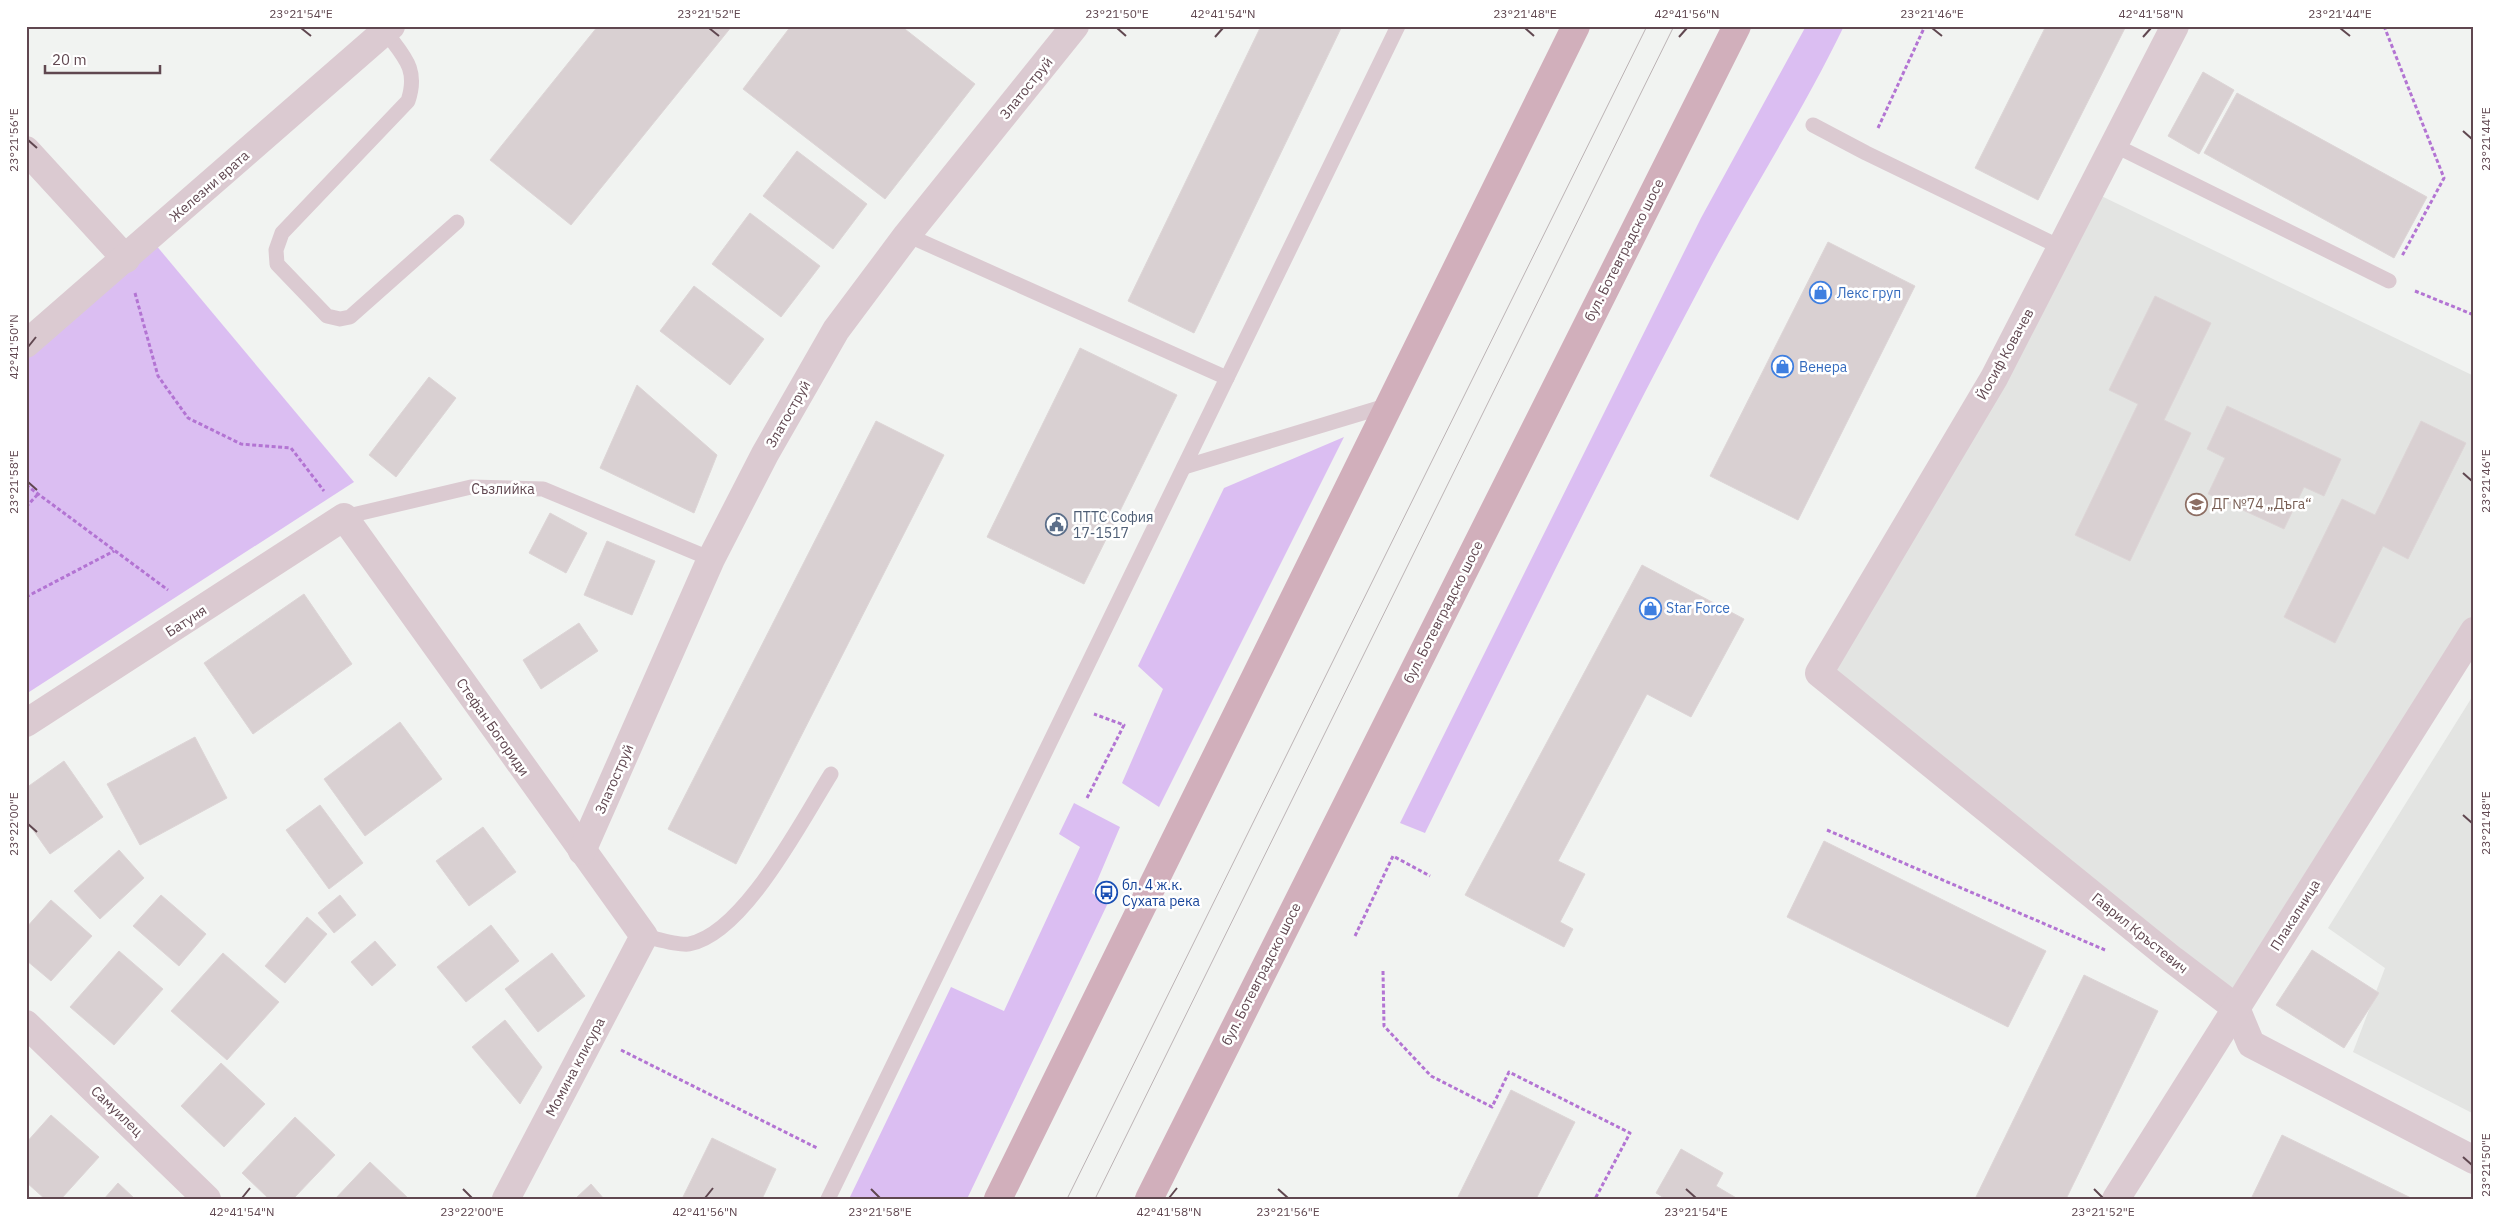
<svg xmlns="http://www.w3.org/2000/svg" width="2500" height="1225" font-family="'IBM Plex Sans',sans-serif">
<rect width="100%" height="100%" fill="#f1f3f1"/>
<!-- education -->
<g fill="#e3e4e2">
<path d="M2091 191 2474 376V631L2236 1008 1819 673Z"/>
<path d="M2474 694V1114L2353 1052 2385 968 2328 928Z"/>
</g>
<!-- green -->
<g fill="#dbbef2">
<path d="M1806 26H1844C1803 111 1751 191 1707 274 1609 458 1517 646 1425 833L1400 823 1701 218Z"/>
<path d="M150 238 354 482 26 694V344Z"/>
<path d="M1344 437 1159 807 1122 783 1163 689 1138 666 1224 488Z"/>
<path d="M1074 803 1120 827 1092 893 1107 905 967 1199H849L951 987 1004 1011 1080 847 1059 834Z"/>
</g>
<!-- building -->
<g fill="#d9d0d2" stroke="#ddd5d6">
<path d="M598 26H732L571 225 490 160Z"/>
<path d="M791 26H901L975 84 885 199 743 89Z"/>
<path d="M1261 26H1342L1194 333 1128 301Z"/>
<path d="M2046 26H2126L2038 200 1975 168Z"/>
<path d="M2203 72 2234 90 2199 154 2168 136Z"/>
<path d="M2237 93 2427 197 2394 258 2204 153Z"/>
<path d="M797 151 867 204 833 249 763 196Z"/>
<path d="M750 213 820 266 781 317 712 264Z"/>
<path d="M1828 242 1915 286 1798 520 1710 476Z"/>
<path d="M694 286 764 339 730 385 660 331Z"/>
<path d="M2155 296 2211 323 2164 420 2191 433 2130 561 2075 535 2138 404 2109 390Z"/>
<path d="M1080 348 1177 395 1084 584 987 537Z"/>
<path d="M429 377 456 398 396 477 369 455Z"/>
<path d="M637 385 717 455 694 513 600 468Z"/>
<path d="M2227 406 2341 459 2324 496 2304 487 2284 529 2208 494 2225 458 2207 449Z"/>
<path d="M876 421 944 455 736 864 668 829Z"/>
<path d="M2421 421 2466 443 2408 559 2383 546 2335 643 2284 617 2342 499 2375 515Z"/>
<path d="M550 513 587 533 566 573 529 553Z"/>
<path d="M607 541 655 561 632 615 584 595Z"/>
<path d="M1642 565 1744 619 1691 717 1647 694 1558 861 1585 874 1560 922 1573 929 1564 947 1465 895Z"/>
<path d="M304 594 352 664 253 734 204 663Z"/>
<path d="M579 623 598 651 541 689 523 660Z"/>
<path d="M400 722 442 779 365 836 324 779Z"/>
<path d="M195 737 227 798 140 845 107 784Z"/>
<path d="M64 761 103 817 50 854 26 820V788Z"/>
<path d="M320 805 363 863 329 889 286 830Z"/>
<path d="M483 827 516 872 469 906 436 861Z"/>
<path d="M1824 841 2046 951 2008 1027 1787 917Z"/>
<path d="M119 850 144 878 100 919 74 891Z"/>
<path d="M161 895 206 934 179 966 133 926Z"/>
<path d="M340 895 356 915 334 933 318 913Z"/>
<path d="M51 900 92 936 51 981 26 960V928Z"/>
<path d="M307 917 327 934 285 983 265 966Z"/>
<path d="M491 925 519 961 466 1002 437 967Z"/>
<path d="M375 941 396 965 372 986 351 962Z"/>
<path d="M2312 950 2379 993 2344 1048 2276 1005Z"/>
<path d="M119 951 163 989 114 1045 70 1007Z"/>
<path d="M223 953 279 1002 227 1060 171 1011Z"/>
<path d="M552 953 585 996 538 1032 505 989Z"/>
<path d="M2084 975 2158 1011 2066 1199H1975Z"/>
<path d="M505 1020 542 1067 520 1104 472 1047Z"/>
<path d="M221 1063 265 1104 224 1147 181 1106Z"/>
<path d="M1511 1090 1575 1122 1536 1199H1457Z"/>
<path d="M51 1115 99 1157 61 1199H45L26 1182V1143Z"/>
<path d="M295 1117 335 1155 293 1199H269L242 1173Z"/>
<path d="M2282 1135 2413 1199H2251Z"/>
<path d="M712 1138 776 1169 762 1199H682Z"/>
<path d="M1681 1149 1723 1173 1716 1186 1738 1199H1666L1656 1193Z"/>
<path d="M370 1162 409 1199H335Z"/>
<path d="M118 1183 135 1199H104Z"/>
<path d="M591 1184 604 1199H575Z"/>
</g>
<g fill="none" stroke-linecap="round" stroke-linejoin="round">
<!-- path -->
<g stroke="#b374d3" stroke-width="3" stroke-dasharray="4 2.5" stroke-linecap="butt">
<path d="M2384 26 2444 178 2402 256"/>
<path d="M1878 128 1925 26"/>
<path d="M2415 291 2474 315"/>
<path d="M135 293 158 376 188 418 241 444 291 448 324 491"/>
<path d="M26 485 168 590"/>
<path d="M26 507 38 494"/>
<path d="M26 597 114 551"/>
<path d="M1087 798 1124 725 1094 714"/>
<path d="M1827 830 2105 950"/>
<path d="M1355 936 1393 856 1430 876"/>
<path d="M1383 971 1384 1026 1431 1076 1492 1107 1509 1072 1630 1133 1595 1199"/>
<path d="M621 1050 817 1148"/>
</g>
<!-- lane -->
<g stroke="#dbcad1" stroke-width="15">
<path d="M385 31C403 56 419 68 408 101L282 233 276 250 277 264 327 316 340 319 350 317 457 222"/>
<path d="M1813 125 1866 153 2062 248"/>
<path d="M2114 145 2389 281"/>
<path d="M907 235 1227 378"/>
<path d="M1184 467 1389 405"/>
<path d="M344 517 471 487 543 489 711 559"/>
<path d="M644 936C654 938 679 946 689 944 744 934 802 820 831 774"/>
<path d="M828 1199 1398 26"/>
</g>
<!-- street -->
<g stroke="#dbcad1" stroke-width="28">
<path d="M2175 26 1994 378 1819 673 2173 960 2236 1008 2251 1044 2474 1160"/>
<path d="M26 150 126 259"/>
<path d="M26 344 391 26"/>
<path d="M26 723 344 517 644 936 506 1199"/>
<path d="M582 851 711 559 765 454 836 330 907 235 1075 26"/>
<path d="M26 1024 207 1199"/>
<path d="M2116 1199 2474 631"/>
</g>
<!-- primary -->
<g stroke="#d1afbb" stroke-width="28">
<path d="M998 1199 1576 26"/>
<path d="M1149 1199 1737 26"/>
</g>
<!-- tram -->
<g stroke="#bcb3b5" stroke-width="1">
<path d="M1067 1199 1647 26"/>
<path d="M1095 1199 1674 26"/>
</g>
</g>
<!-- ticks -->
<path fill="none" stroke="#604750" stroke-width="2" d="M301 28 311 36M709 28 719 36M1117 28 1126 36M1525 28 1534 36M1932 28 1942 36M2340 28 2350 36M1215 37 1223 28M1679 37 1687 28M2143 37 2151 28M2463 131 2472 139M28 140 37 148M28 347 36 337M2463 473 2472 481M28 482 37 490M2463 815 2472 823M28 824 37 832M2463 1157 2472 1165M463 1189 472 1198M871 1189 880 1198M1278 1189 1288 1198M1686 1189 1696 1198M2094 1189 2103 1198M242 1198 250 1188M705 1198 713 1188M1169 1198 1177 1188"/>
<!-- icons -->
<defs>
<symbol id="shop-ring" viewBox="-11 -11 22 22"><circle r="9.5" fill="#fff" stroke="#3f7fe0" stroke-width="1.5"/><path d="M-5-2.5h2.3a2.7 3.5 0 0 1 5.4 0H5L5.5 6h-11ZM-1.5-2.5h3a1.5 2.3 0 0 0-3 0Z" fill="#3f7fe0"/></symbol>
<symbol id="school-ring" viewBox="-11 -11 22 22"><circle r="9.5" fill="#fff" stroke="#8d6e63" stroke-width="1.5"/><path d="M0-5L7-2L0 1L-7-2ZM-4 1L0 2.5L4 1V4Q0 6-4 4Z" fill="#8d6e63"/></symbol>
<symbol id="civic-ring" viewBox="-11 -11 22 22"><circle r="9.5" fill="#fff" stroke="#5c6f8a" stroke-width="1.5"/><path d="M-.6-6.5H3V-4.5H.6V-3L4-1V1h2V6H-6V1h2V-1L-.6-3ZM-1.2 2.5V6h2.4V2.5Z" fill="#5c6f8a"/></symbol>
<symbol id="bus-ring" viewBox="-11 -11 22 22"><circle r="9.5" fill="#fff" stroke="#1a4fb4" stroke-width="1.5"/><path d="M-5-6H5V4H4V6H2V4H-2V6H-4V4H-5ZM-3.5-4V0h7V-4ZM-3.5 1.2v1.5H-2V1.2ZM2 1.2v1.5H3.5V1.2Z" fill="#1a4fb4"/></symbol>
</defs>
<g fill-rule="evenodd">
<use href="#shop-ring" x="1808" y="280" width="25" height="25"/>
<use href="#shop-ring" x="1770" y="354" width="25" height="25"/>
<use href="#school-ring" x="2184" y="492" width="25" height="25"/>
<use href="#civic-ring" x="1044" y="512" width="25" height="25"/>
<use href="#shop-ring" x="1638" y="596" width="25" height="25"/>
<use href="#bus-ring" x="1094" y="880" width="25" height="25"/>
</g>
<g text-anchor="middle" stroke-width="5" stroke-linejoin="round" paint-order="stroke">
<!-- street labels -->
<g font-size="14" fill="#604750" stroke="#fff">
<text transform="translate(1026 88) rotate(-51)" y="5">Златоструй</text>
<text transform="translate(209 186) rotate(-41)" y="5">Железни врата</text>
<text transform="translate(1624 250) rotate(-63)" y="5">бул. Ботевградско шосе</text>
<text transform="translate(2005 354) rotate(-61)" y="5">Йосиф Ковачев</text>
<text transform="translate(788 414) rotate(-60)" y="5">Златоструй</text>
<text x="503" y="494">Съзлийка</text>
<text transform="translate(1443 612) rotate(-63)" y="5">бул. Ботевградско шосе</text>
<text transform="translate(186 621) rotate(-33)" y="5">Батуня</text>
<text transform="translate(493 727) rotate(55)" y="5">Стефан Богориди</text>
<text transform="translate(614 779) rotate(-66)" y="5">Златоструй</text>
<text transform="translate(2295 915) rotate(-58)" y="5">Плакалница</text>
<text transform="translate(2140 933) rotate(39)" y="5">Гаврил Кръстевич</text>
<text transform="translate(1261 974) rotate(-63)" y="5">бул. Ботевградско шосе</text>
<text transform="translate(575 1067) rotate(-62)" y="5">Момина клисура</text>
<text transform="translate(117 1111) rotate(44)" y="5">Самуилец</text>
</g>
<!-- shop labels -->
<g font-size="14" fill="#366cbe" stroke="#fff" text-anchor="start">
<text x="1837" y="298">Лекс груп</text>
<text x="1799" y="372">Венера</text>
<text x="1666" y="613">Star Force</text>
</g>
<!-- education labels -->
<g font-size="14" fill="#785e54" stroke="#fff" text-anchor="start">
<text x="2212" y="509">ДГ №74 „Дъга“</text>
</g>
<!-- service labels -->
<g font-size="14" fill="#4e5e75" stroke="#fff" text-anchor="start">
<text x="1073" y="522">ПТТС София<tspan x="1073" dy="16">17-1517</tspan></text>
</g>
<!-- transit labels -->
<g font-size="14" fill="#164399" stroke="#fff" text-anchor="start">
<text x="1122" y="890">бл. 4 ж.к.<tspan x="1122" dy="16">Сухата река</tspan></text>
</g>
</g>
<!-- border -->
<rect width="2500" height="1225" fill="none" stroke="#ffffff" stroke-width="55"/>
<!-- scale -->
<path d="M45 65v8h115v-8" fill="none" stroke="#604750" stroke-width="2.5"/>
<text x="52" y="65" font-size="15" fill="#604750" stroke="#ffffff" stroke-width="4" paint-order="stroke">20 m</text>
<rect x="28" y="28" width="2444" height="1170" fill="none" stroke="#604750" stroke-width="2"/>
<g font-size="12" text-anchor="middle" fill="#604750">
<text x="301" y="18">23°21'54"E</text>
<text x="709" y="18">23°21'52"E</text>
<text x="1117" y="18">23°21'50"E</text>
<text x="1223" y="18">42°41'54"N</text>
<text x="1525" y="18">23°21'48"E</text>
<text x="1687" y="18">42°41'56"N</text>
<text x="1932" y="18">23°21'46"E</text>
<text x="2151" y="18">42°41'58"N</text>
<text x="2340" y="18">23°21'44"E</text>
<text transform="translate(2486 139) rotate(-90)" y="4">23°21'44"E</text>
<text transform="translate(14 140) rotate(-90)" y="4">23°21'56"E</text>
<text transform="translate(14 347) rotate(-90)" y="4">42°41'50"N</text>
<text transform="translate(2486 481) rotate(-90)" y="4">23°21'46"E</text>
<text transform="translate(14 482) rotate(-90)" y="4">23°21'58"E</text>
<text transform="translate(2486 823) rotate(-90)" y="4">23°21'48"E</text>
<text transform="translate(14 824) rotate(-90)" y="4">23°22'00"E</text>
<text transform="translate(2486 1165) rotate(-90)" y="4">23°21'50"E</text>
<text x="242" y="1216">42°41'54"N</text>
<text x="472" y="1216">23°22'00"E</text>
<text x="705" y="1216">42°41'56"N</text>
<text x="880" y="1216">23°21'58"E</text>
<text x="1169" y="1216">42°41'58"N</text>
<text x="1288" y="1216">23°21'56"E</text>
<text x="1696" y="1216">23°21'54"E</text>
<text x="2103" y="1216">23°21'52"E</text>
</g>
</svg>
